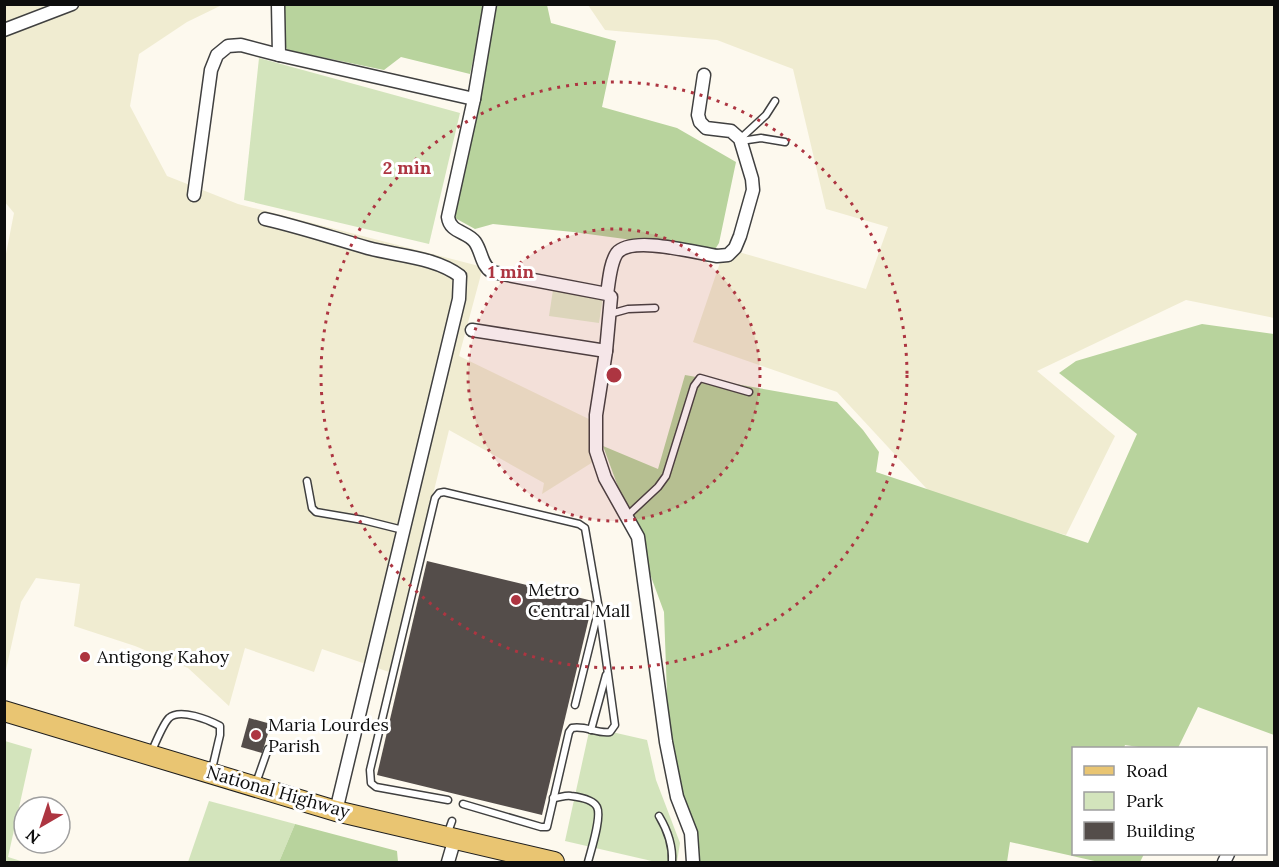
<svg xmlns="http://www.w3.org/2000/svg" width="1279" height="867" font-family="Lora,serif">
<rect width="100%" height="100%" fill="#fdf9ee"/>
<!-- farmland -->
<g fill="#f0ecd1">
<path d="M5 5H222L187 22 139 54 130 106 167 176 238 204 483 267 459 356 595 422 593 462 542 494 544 483 449 430 389 672 322 649 314 672 245 648 229 706 188 668 135 646 74 626 80 584 36 578 21 602 5 674 4 264 14 213 4 201Z"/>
<path d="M588 5H1274V318L1186 300 1037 371 1115 436 1066 535 938 501 837 392 693 342 725 248 866 289 888 227 826 209 793 69 717 40 605 30Z"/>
</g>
<!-- green -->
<g fill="#d3e4bc">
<path d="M259 58 460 113 429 244 244 200Z"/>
<path d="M590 727 647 740 656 780 680 843 677 862H656L565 841Z"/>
<path d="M5 741 32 749 8 857 24 862H5Z"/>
<path d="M209 801 295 824 279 862H188Z"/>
</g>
<!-- forest -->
<g fill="#b8d39d">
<path d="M273 5H485L470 74 401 57 384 70 287 50Z"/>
<path d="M496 5H547L551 23 616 41 602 107 677 128 736 162 719 243 714 251 573 232 493 224 475 229 455 218Z"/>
<path d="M1202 324 1274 334V735L1198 707 1178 748H1145L1125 745 1124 748H1074V854H1144L1140 862H1099L1010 842 1007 862H693L669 750 664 612 603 446 658 469 685 375 837 402 863 430 879 452 876 472 1088 543 1137 434 1059 373 1076 361Z"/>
<path d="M295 824 397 851 398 862H279Z"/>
</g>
<!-- pitch -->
<path fill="#e3eccc" d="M553 290 603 297 599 323 549 316Z"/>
<!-- building -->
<g fill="#544d4a">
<path d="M427 561 593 601 542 815 377 775Z"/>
<path d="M249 718 271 724 262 753 241 747Z"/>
</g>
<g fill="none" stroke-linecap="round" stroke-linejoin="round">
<defs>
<g id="lane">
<path d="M740 139 766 115 775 101"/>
<path d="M741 141 761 138 785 142"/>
<path d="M610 314 628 309 655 308"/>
<path d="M307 481 312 508 316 512 363 520 403 530"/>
<path d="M627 516 658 487 666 476 694 386 700 378 749 392"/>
<path d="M575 705 598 612"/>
<path d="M591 730 606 675"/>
<path d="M151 753C155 744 163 724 169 718 180 708 209 720 220 726V735L212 769"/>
<path d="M256 783 268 749"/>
<path d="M553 798C559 798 565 795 571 796 579 797 593 799 597 807 602 817 591 850 588 862"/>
<path d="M448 800 376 787 371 783 370 770 435 498 439 493 444 492 579 524 585 528 599 609 615 725 610 732C597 734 585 725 572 728L569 732 547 827H541L463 804"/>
<path d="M659 816C668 831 673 845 672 862"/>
<path d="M447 835 452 821"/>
</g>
<g id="street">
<path d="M278 4 279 55"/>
<path d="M490 4 474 99 448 217C450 233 467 231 475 242 482 252 481 265 492 272L607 294 611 297 606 351 596 415V451L605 478 638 537 666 742 677 797 691 833 693 862"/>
<path d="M4 30 72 4"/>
<path d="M194 195 211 70 217 55 228 46 241 45 279 55 474 99"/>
<path d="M265 219C300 227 333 238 368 248 398 256 435 257 460 276L459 299 336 811"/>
<path d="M607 294C609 282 610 263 617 253 632 235 696 253 717 256L728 255 735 248 740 236 753 190 752 179 740 139 731 131 706 128 700 122 698 115 704 75"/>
<path d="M472 330 606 351"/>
<path d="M448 862 455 838"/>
<path d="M1224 862 1228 854"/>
</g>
<path id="primary" d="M4 711 336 811 554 862"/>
</defs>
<!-- lane casing -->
<use href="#lane" stroke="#404040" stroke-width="9"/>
<!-- street casing -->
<use href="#street" stroke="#404040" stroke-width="15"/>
<!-- primary casing -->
<use href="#primary" stroke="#1e1e1e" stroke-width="22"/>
<!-- lane -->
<use href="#lane" stroke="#fff" stroke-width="6"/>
<!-- street -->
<use href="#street" stroke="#fff" stroke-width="12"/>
<!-- primary -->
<use href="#primary" stroke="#e9c572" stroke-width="20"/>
</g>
<!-- distance rings -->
<circle cx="614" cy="375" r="146" fill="#ad3541" fill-opacity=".12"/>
<g fill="none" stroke="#ad3541" stroke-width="3" stroke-dasharray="3 6">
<circle cx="614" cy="375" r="146"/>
<circle cx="614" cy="375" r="293"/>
</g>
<!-- markers -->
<g fill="#ad3541" stroke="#fff" stroke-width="2">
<circle cx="516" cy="600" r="6"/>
<circle cx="85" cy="657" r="6"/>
<circle cx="256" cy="735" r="6"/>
</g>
<g text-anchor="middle" stroke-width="6" stroke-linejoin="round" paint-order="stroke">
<!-- poi labels -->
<g font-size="18" fill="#0d0d0d" stroke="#fff" text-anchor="start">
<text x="528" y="596">Metro<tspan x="528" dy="21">Central Mall</tspan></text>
<text x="97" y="663">Antigong Kahoy</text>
<text x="268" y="731">Maria Lourdes<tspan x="268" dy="21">Parish</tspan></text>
</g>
<!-- street labels -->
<g font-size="18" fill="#0d0d0d" stroke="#fff">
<text transform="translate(278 792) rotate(16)" y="6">National Highway</text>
</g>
</g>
<circle cx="614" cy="375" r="9" fill="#ad3541" stroke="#fff" stroke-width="3"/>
<g font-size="18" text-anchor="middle" font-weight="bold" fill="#ad3541" stroke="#fff" stroke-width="6" stroke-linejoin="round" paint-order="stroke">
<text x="407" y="174">2 min</text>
<text x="511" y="278">1 min</text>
</g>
<!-- border -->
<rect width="1279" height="867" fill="none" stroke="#0d0d0d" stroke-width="12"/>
<!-- legend -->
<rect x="1072" y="747" width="195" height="108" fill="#ffffff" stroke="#9e9e9e" stroke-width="1.5"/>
<rect x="1084" y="766" width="30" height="9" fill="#e9c572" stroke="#9e9e9e" stroke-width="1.5"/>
<text x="1126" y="777" font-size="18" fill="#0d0d0d">Road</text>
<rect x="1084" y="792" width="30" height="18" fill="#d3e4bc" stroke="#9e9e9e" stroke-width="1.5"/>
<text x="1126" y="807" font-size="18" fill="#0d0d0d">Park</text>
<rect x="1084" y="822" width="30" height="18" fill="#544d4a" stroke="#9e9e9e" stroke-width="1.5"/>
<text x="1126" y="837" font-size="18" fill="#0d0d0d">Building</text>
<!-- north arrow -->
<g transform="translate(42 825) rotate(219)"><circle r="28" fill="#ffffff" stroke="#9e9e9e" stroke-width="1.5"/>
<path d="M0-4.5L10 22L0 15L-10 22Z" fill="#ad3541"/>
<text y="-9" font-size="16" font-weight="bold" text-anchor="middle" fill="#0d0d0d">N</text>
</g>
</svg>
